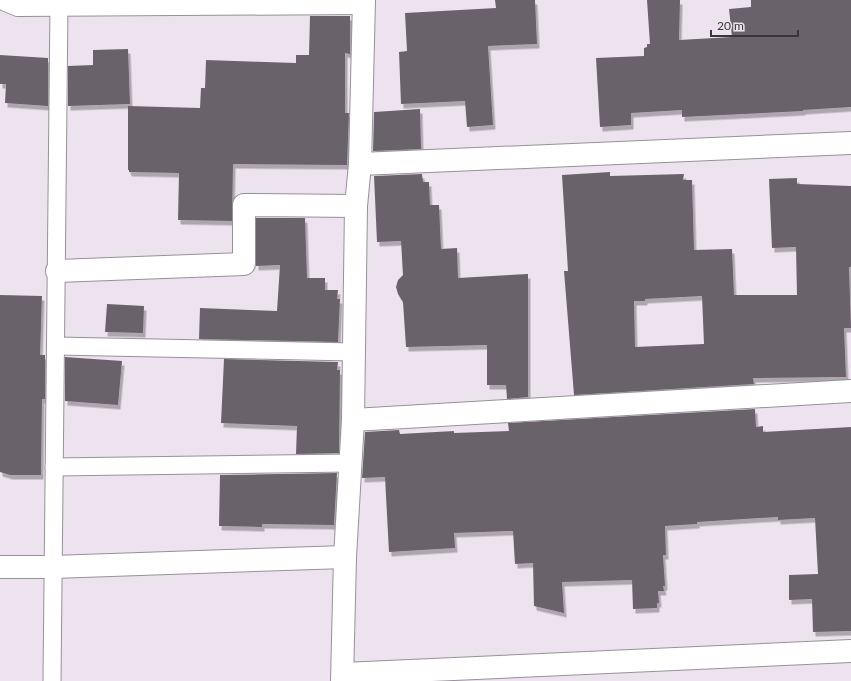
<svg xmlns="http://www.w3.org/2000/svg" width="851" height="681" font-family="Lato,sans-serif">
<defs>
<filter id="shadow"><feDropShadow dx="2.5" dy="4.5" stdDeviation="0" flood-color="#0004"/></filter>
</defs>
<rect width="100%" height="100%" fill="#ede3ee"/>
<!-- building -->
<g fill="#6a626b" fill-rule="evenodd" filter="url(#shadow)">
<path d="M495 0H535L537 44 488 46 493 125 467 127 465 101 401 104 399 52 407 51 405 13 496 8Z"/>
<path d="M647 0H680L679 40 732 37 729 9 751 7V0H851V107L803 110V111L682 117V110L631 113V125L600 127 596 58 644 56V48L647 47V44H650Z"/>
<path d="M310 16H350V54L345 53V113H349L347 165 233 164 232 221 178 220 179 173 129 172V170H128V106L200 108 201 88H205L206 60 296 63V55H309Z"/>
<path d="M128 49 130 104 68 106V66L93 65V50Z"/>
<path d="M0 55 48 58V106L5 103 6 84H0Z"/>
<path d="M420 109 421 149 373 151 374 112Z"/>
<path d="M610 172V176L684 174 683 180H692L694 250 732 249 734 295H797L796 247 772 248 769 179 797 178V184L851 186V267H849L851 328H844L846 377 753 378 754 384 574 395 564 271H568L562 175ZM702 296 704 344 635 347 634 301H645V299Z"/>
<path d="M422 174 423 182H429L430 205H439L441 249 457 248 458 278 528 274V397L507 399 506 385H487V345L406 347 403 302 398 294 396 287 398 280 403 275 401 241 377 242 374 176Z"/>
<path d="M256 218H305L307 278H325V290H338L337 299H340L338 342 199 339 200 308 277 311 280 265 256 266Z"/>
<path d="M0 295 42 296 40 355H45V399H42L41 475H10L0 472Z"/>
<path d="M107 304 144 306 143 333 105 332Z"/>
<path d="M65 357 122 361 118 405 65 401Z"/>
<path d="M224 359 338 362 337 370H340L339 453 296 454 297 426 221 423Z"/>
<path d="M755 409 756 427 763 426V432L851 427V631L813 632 812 599 789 600V575L818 574 815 518 778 520V517L697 522V524L665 526 666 555H663L665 586H663L664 591H658L659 603H657V608L633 609 632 580 562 582 564 613 534 606 533 563 515 564 513 531 454 533 455 548 389 552 385 477 362 478 365 432 399 430 400 434 454 431V433L509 431 508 423Z"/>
<path d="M337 473 334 525 262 524V527L219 526 220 475Z"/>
</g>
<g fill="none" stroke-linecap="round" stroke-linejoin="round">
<defs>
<g id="service">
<path d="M56 346 354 352"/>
<path d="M54 467 350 463"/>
<path d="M52 681 59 4"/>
</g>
<g id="minor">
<path d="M6 0 18 5 364 3"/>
<path d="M360 164 851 143"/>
<path d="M57 271 244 264V205L356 206"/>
<path d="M353 420 851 391"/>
<path d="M0 567H53L345 557"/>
<path d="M343 674 851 651"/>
<path d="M342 681 345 557 353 420 356 206 360 164 364 0"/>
</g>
</defs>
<!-- service casing -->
<use href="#service" stroke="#98909a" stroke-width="19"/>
<!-- minor casing -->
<use href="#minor" stroke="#98909a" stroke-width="24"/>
<!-- service -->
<use href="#service" stroke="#fff" stroke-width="17"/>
<!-- minor -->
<use href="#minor" stroke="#fff" stroke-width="22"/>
</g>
<!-- scale -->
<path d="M711 30v6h87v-6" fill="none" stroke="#39363a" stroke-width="2"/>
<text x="717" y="30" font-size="12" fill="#39363a" stroke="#ede3ee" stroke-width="3" paint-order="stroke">20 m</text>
</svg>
